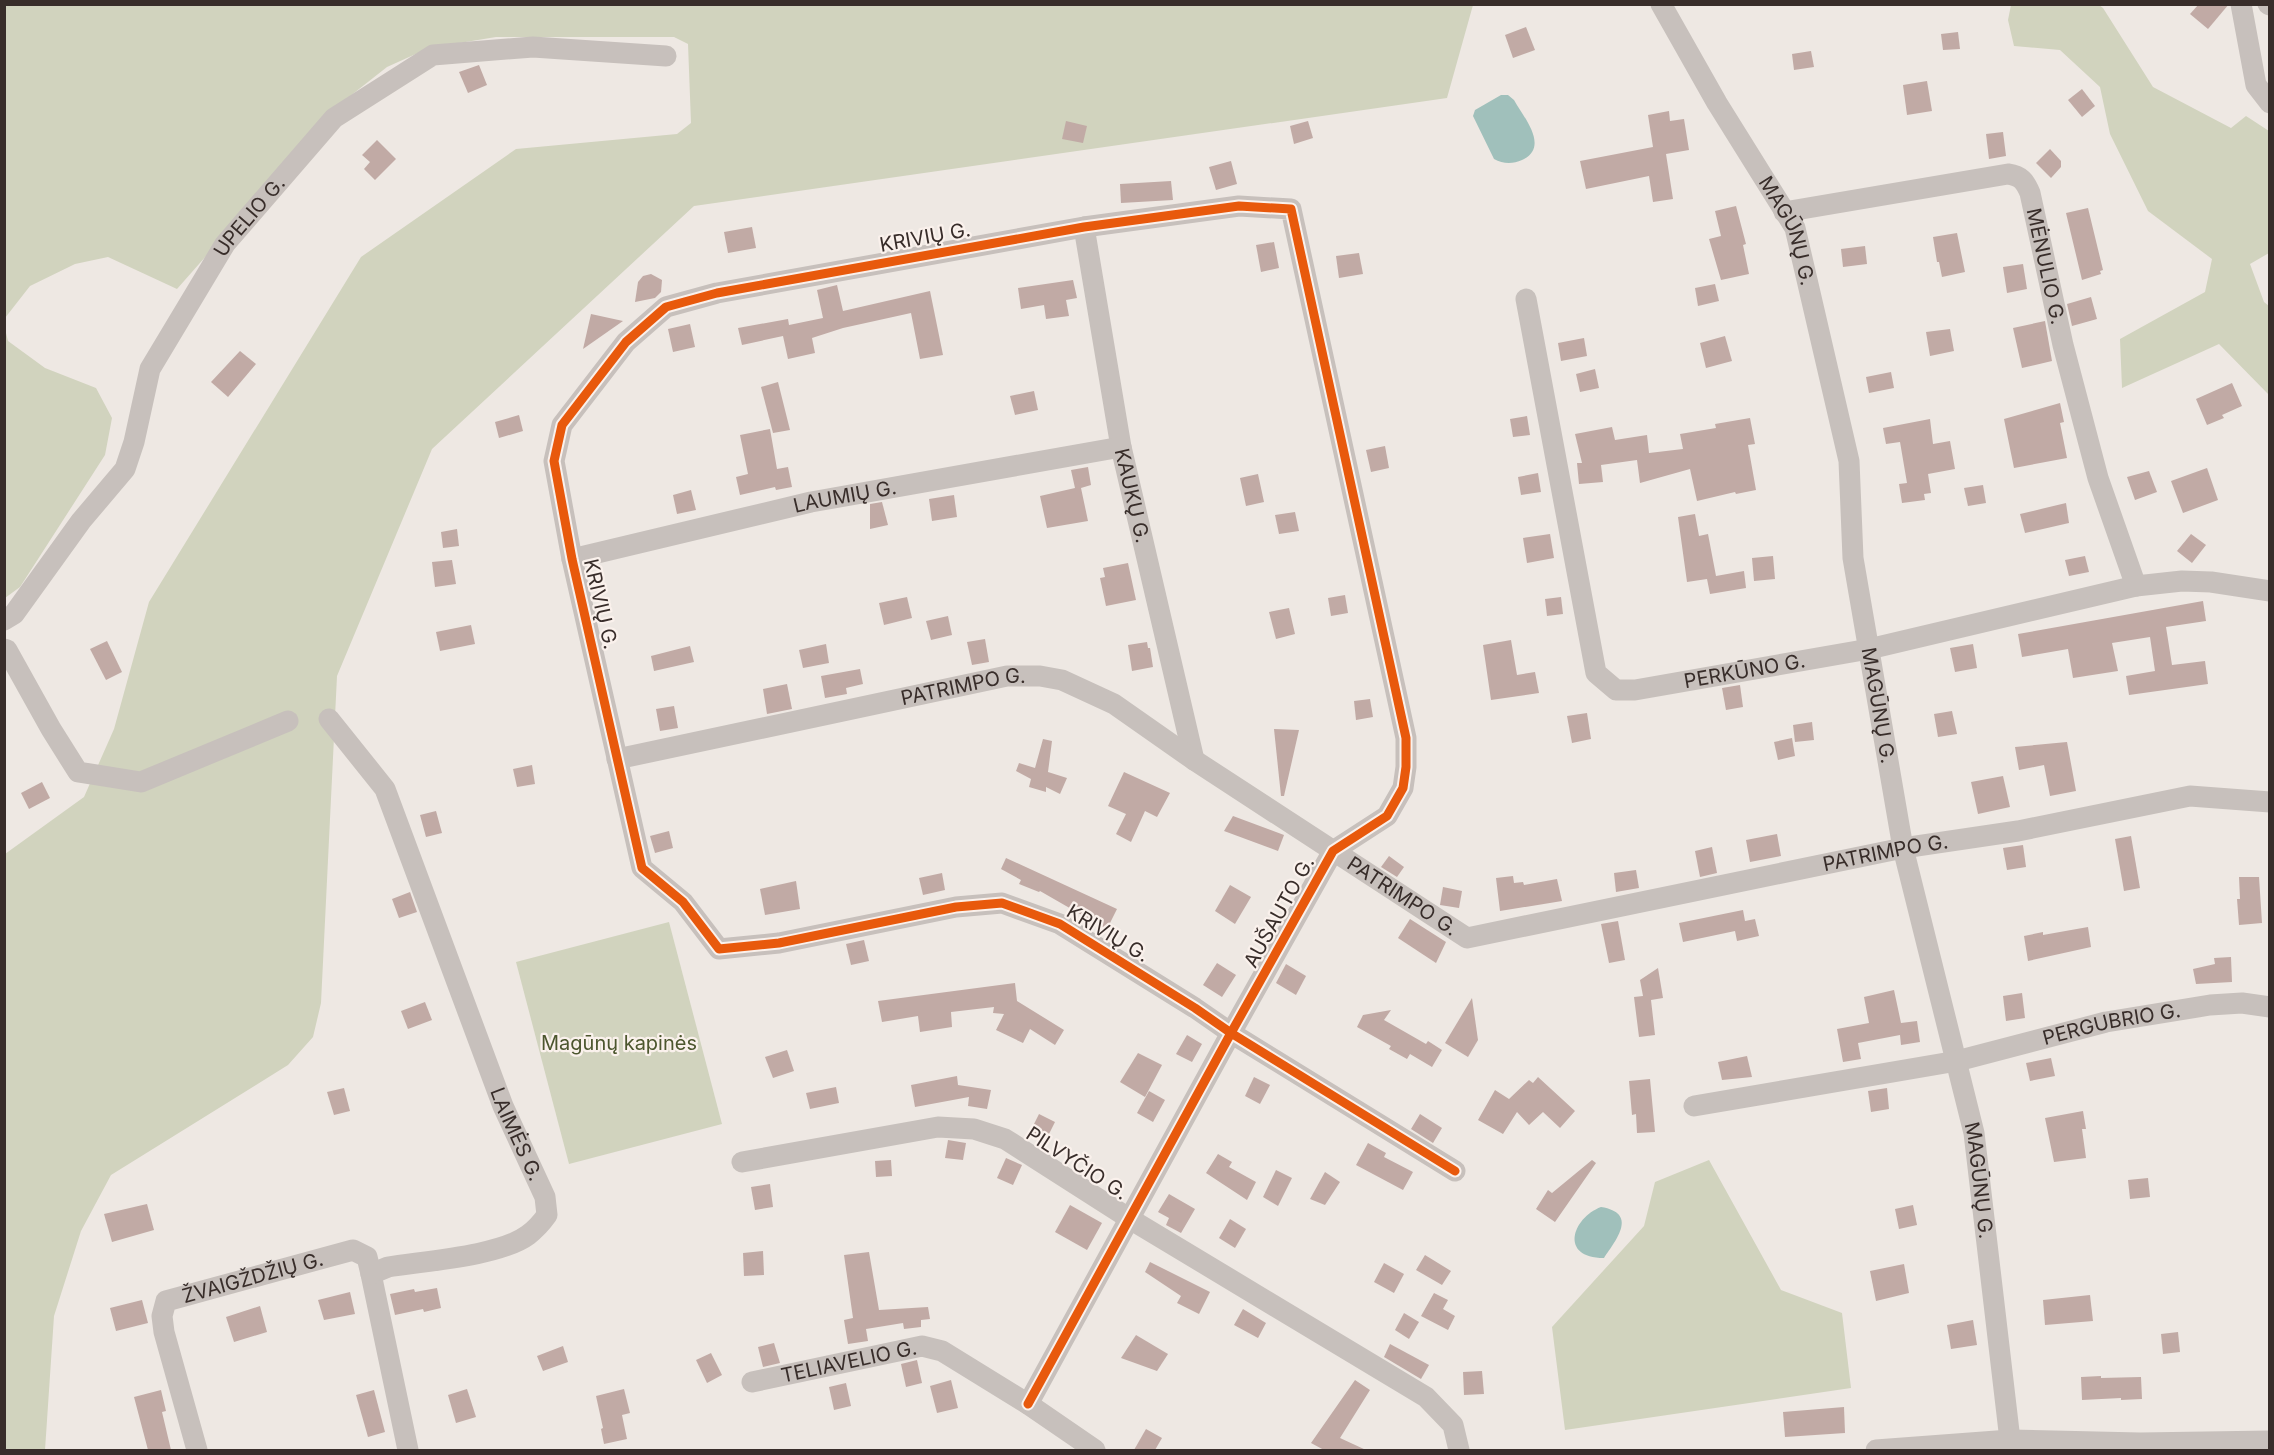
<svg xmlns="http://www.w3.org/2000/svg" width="2274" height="1455" font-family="Inter,sans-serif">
<rect width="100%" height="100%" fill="#eee8e3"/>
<!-- green -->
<g fill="#d1d3be">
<path d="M5 5H1473L1447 98 694 206 432 449 337 676 321 1003 313 1037 288 1065 111 1175 81 1231 54 1316 45 1450H5V854L84 797 114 729 149 602 361 257 516 149 677 134 691 123 688 44 674 37H496L429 48 387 67 340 104 177 289 108 257 75 264 30 286 5 318Z"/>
<path d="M2011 5H2099L2103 8 2153 87 2231 128 2246 116 2269 131V253L2250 264 2264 302 2269 306V395L2219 344 2122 388 2120 339 2205 292 2212 259 2148 211 2110 134 2100 87 2060 50 2014 46 2008 20Z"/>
<path d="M4 325 8 341 45 368 96 388 112 418 105 455 20 587 5 598Z"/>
<path d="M669 922 722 1124 569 1164 516 962Z"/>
<path d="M1709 1160 1781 1290 1842 1313 1851 1388 1565 1430 1552 1327 1644 1226 1655 1182Z"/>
</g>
<!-- water -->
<g fill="#a0c0bb">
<path d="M1501 95H1508L1514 100C1524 118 1550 147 1522 160 1513 164 1503 164 1494 159L1473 116 1475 110Z"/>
<path d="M1601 1207C1638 1213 1617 1239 1604 1258 1559 1258 1572 1218 1601 1207Z"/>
</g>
<!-- building -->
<g fill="#c1aaa5">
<path d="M2199 4H2229L2208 29 2190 14Z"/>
<path d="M1526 27 1535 50 1513 58 1505 35Z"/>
<path d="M1958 32 1960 49 1943 50 1941 34Z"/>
<path d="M1811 51 1814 67 1794 70 1792 54Z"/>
<path d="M479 65 487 85 468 93 459 72Z"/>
<path d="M1927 81 1932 111 1907 115 1903 85Z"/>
<path d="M2082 89 2095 106 2082 117 2068 100Z"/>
<path d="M1669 111 1670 121 1684 119 1689 150 1666 154 1673 199 1653 202 1649 176 1586 189 1580 161 1653 147 1648 115Z"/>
<path d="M1066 121 1087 126 1083 143 1062 139Z"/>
<path d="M1308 121 1313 138 1294 144 1290 126Z"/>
<path d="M2003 132 2006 156 1989 159 1986 134Z"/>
<path d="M377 140 396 159 375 180 364 169 370 162 362 155Z"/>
<path d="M2050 149 2061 161V167L2051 178 2036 163Z"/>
<path d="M1231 161 1237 184 1216 190 1209 167Z"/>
<path d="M1171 181 1173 200 1121 203 1120 184Z"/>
<path d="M1736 206 1746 244 1743 245 1749 274 1721 280 1709 239 1721 236 1715 211Z"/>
<path d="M2088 208 2103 270 2100 271 2101 274 2082 280 2066 213Z"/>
<path d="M752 227 756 248 728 253 724 232Z"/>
<path d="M1957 233 1965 272 1942 277 1939 262H1937L1933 237Z"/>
<path d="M1274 242 1279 268 1261 272 1256 245Z"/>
<path d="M1865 246 1867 264 1843 267 1841 249Z"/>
<path d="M1359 253 1363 274 1339 278 1336 256Z"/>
<path d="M2023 264 2027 289 2007 293 2003 267Z"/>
<path d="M651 274 662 280 661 292 655 298 635 302 638 282 643 276Z"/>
<path d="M1073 280 1077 298 1066 300 1069 316 1046 319 1044 305 1021 309 1018 288Z"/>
<path d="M1715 284 1719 301 1698 306 1695 288Z"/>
<path d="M837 285 843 311 930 291 943 355 920 359 911 313 843 328 812 338 815 353 788 359 783 336 742 345 738 328 788 319 789 325 823 318 817 290Z"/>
<path d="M2091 297 2097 319 2072 326 2067 304Z"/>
<path d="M591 314 623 321 583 349Z"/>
<path d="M2045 321 2052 361 2022 368 2013 328Z"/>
<path d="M690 324 695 347 673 352 668 329Z"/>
<path d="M1950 329 1954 351 1930 356 1926 332Z"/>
<path d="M1725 336 1732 361 1706 368 1700 343Z"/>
<path d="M1584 338 1587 356 1561 361 1558 343Z"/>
<path d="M240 351 256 364 228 397 211 382Z"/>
<path d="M1595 369 1599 388 1580 392 1576 374Z"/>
<path d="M1891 372 1894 388 1869 393 1866 377Z"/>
<path d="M778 382 790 430 773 433 761 387Z"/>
<path d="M2232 383 2242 406 2222 415 2224 418 2207 425 2196 399Z"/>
<path d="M1034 391 1038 410 1015 415 1010 396Z"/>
<path d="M2060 403 2064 422 2060 423 2067 458 2014 468 2004 419Z"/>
<path d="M519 415 523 431 499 438 495 422Z"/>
<path d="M1527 416 1530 435 1513 437 1510 419Z"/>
<path d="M1750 418 1755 444 1748 445 1756 490 1736 494 1735 492 1697 501 1690 469 1640 483 1637 460 1601 465 1603 482 1579 484 1577 463H1582L1575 434 1612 427 1615 440 1647 435 1649 453 1683 449 1680 434 1716 428 1715 424Z"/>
<path d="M1930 419 1933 444 1950 441 1955 469 1928 474 1931 493 1924 494 1925 500 1902 503 1899 484 1907 483 1900 442 1886 444 1883 428Z"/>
<path d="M770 429 777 469 788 467 792 487 776 490 775 487 740 495 736 477 748 474 740 435Z"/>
<path d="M1385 446 1389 468 1371 472 1366 450Z"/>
<path d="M1088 467 1091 485 1081 488 1088 521 1047 528 1040 496 1075 488 1071 470Z"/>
<path d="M2207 468 2218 500 2183 513 2171 481Z"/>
<path d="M2149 471 2157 492 2135 500 2127 477Z"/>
<path d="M1538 473 1541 492 1521 495 1518 477Z"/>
<path d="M1258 474 1264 502 1246 506 1240 478Z"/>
<path d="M1983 485 1986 503 1968 506 1964 488Z"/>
<path d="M691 490 696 510 677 514 673 495Z"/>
<path d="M954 495 957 517 932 521 929 499Z"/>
<path d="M882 502 888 525 870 529V504Z"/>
<path d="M2066 503 2069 523 2025 533 2020 514Z"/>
<path d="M1295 512 1299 531 1279 534 1275 515Z"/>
<path d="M1695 514 1699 536 1708 534 1716 576 1744 571 1746 588 1710 594 1707 579 1687 582 1678 517Z"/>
<path d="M457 529 459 546 443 548 441 532Z"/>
<path d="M1550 534 1554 558 1527 563 1523 538Z"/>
<path d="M2191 534 2206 545 2192 563 2177 551Z"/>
<path d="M1773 556 1775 579 1754 581 1752 558Z"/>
<path d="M2085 556 2089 572 2069 576 2065 560Z"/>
<path d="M452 560 456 584 435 587 432 562Z"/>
<path d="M1128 563 1136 600 1106 606 1100 578 1105 577 1103 568Z"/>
<path d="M1345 595 1348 613 1331 616 1328 598Z"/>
<path d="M907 597 912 618 884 625 879 603Z"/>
<path d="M1561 597 1563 614 1547 616 1545 599Z"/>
<path d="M2203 601 2206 621 2166 627 2172 665 2205 661 2208 684 2129 695 2126 676 2155 671 2150 637 2112 643 2118 671 2073 678 2068 649 2022 657 2018 634Z"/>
<path d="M1289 608 1295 634 1276 639 1269 612Z"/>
<path d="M948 616 952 635 931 640 926 621Z"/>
<path d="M471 625 475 644 440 651 436 632Z"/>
<path d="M985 639 989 662 972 665 967 642Z"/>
<path d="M1511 640 1517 675 1535 672 1539 693 1491 700 1483 645Z"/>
<path d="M107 641 122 672 106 680 90 649Z"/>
<path d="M1147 642 1148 648H1150L1153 667 1132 671 1128 645Z"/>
<path d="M826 644 829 663 803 668 799 650Z"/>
<path d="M1973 644 1977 668 1955 672 1950 648Z"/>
<path d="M690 646 694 662 654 671 651 656Z"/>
<path d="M860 669 863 684 846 688 847 694 825 698 821 676Z"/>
<path d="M787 684 792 709 767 714 763 689Z"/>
<path d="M1740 685 1743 707 1726 710 1722 688Z"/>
<path d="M1370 699 1373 717 1356 720 1354 701Z"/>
<path d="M674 706 678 728 660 731 656 709Z"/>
<path d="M1952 711 1957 734 1938 737 1934 714Z"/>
<path d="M1587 713 1591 739 1572 743 1567 716Z"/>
<path d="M1812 722 1814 740 1795 742 1793 725Z"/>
<path d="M1274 729 1299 730 1284 796H1281Z"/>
<path d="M1792 738 1795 756 1778 760 1774 742Z"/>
<path d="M1043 739 1052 741 1048 772 1067 778 1060 794 1046 787V792L1029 787 1031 779 1016 771 1019 763 1035 768Z"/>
<path d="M2067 742 2076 791 2050 796 2044 765 2019 770 2015 747Z"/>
<path d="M532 765 535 784 517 787 513 769Z"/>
<path d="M1124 772 1170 793 1157 817 1145 811 1131 842 1116 834 1126 814 1108 806Z"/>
<path d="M2003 776 2010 807 1978 814 1971 782Z"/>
<path d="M42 782 50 798 29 809 21 793Z"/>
<path d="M436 811 442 833 426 837 420 815Z"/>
<path d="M1233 816 1284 835 1278 851 1224 831Z"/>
<path d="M669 831 673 848 655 853 650 836Z"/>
<path d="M1777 834 1781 856 1750 862 1746 840Z"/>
<path d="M2131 836 2140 888 2124 891 2115 839Z"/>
<path d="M2023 845 2026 867 2007 870 2003 848Z"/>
<path d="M1712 847 1717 873 1700 877 1695 851Z"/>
<path d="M1389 856 1404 867 1397 877 1381 867Z"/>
<path d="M1006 858 1117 909 1107 929 1086 919 1087 918 1040 891 1039 892 1019 884 1021 880 1001 869Z"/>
<path d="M1636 870 1639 888 1616 892 1614 873Z"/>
<path d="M942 873 945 890 923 895 919 878Z"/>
<path d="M1513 876 1514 883 1523 882 1524 885 1557 879 1562 901 1500 911 1496 878Z"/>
<path d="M2239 877H2259L2262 923 2239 925 2237 899H2240Z"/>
<path d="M796 881 800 909 765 915 760 889Z"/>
<path d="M1230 885 1251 897 1235 924 1215 911Z"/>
<path d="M1443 887 1462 891 1459 908 1440 905Z"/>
<path d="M410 892 417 912 399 918 392 899Z"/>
<path d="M1743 910 1745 921 1755 919 1759 936 1737 941 1735 931 1683 942 1679 923Z"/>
<path d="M1410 919 1446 942 1436 963 1398 938Z"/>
<path d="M1618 921 1625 960 1609 963 1601 924Z"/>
<path d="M2088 927 2091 947 2028 961 2024 936 2043 932V935Z"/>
<path d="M864 940 869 961 851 965 846 944Z"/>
<path d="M2231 957 2232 982 2196 984 2193 969 2215 964 2214 958Z"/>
<path d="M1217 963 1236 975 1222 997 1203 985Z"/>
<path d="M1286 964 1306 976 1296 995 1276 983Z"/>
<path d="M1658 968 1663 998 1651 1000 1655 1035 1639 1037 1634 997 1643 996 1640 980Z"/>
<path d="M1015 983 1017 1001 1064 1030 1055 1045 1030 1029 1023 1043 996 1030 1004 1014 993 1013 994 1007 951 1012 952 1027 920 1032 918 1016 882 1022 878 1001Z"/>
<path d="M1894 990 1901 1023 1917 1021 1920 1042 1901 1045 1900 1035 1858 1043 1861 1059 1843 1062 1837 1029 1869 1023 1864 997Z"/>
<path d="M2022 993 2025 1018 2006 1021 2003 996Z"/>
<path d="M1472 998 1478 1040 1468 1057 1445 1043Z"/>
<path d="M425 1002 432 1020 408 1029 401 1011Z"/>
<path d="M1391 1010 1384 1020 1426 1044 1428 1041 1442 1050 1432 1067 1410 1054 1407 1059 1389 1049 1391 1046 1357 1027 1363 1015Z"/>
<path d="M1187 1035 1202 1044 1192 1062 1176 1054Z"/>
<path d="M787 1050 794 1071 773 1078 765 1057Z"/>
<path d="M1138 1053 1162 1065 1145 1097 1120 1082Z"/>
<path d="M1747 1056 1752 1077 1722 1080 1718 1062Z"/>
<path d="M2051 1058 2055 1076 2030 1081 2026 1063Z"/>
<path d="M957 1076 958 1085 991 1090 987 1109 968 1106 969 1097 915 1107 911 1085Z"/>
<path d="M1254 1077 1270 1085 1260 1104 1245 1096Z"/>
<path d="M1538 1077 1575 1111 1560 1128 1543 1112 1529 1125 1517 1112 1503 1134 1478 1120 1495 1090 1509 1099 1529 1080 1533 1083Z"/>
<path d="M1650 1079 1655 1132 1637 1133 1636 1114 1632 1115 1629 1081Z"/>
<path d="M836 1087 839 1103 810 1109 806 1093Z"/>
<path d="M344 1088 350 1111 334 1115 327 1092Z"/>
<path d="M1887 1088 1889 1109 1871 1112 1868 1091Z"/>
<path d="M1149 1091 1165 1100 1153 1122 1137 1113Z"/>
<path d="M2083 1111 2086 1129H2082L2086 1158 2054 1162 2045 1118Z"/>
<path d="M1039 1114 1055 1122 1045 1142 1029 1134Z"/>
<path d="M1420 1114 1442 1128 1433 1143 1411 1129Z"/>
<path d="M948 1140 966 1143 963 1160 945 1158Z"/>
<path d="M1368 1143 1386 1153 1384 1157 1413 1172 1403 1190 1356 1165Z"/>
<path d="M1218 1154 1232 1162 1229 1167 1256 1182 1247 1200 1206 1173Z"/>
<path d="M1006 1158 1022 1165 1013 1185 997 1178Z"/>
<path d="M891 1160 892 1176 876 1177 875 1161Z"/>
<path d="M1592 1160 1596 1163 1555 1222 1536 1209 1548 1190 1552 1193Z"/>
<path d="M1276 1170 1292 1178 1278 1206 1263 1197Z"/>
<path d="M1325 1172 1340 1182 1325 1205 1310 1199Z"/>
<path d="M2148 1178 2150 1197 2130 1199 2128 1180Z"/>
<path d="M770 1184 773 1207 755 1210 751 1187Z"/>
<path d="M1169 1194 1195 1209 1181 1233 1166 1225 1169 1218 1158 1212Z"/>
<path d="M147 1204 154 1230 112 1242 104 1214Z"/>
<path d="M1070 1205 1102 1223 1087 1250 1055 1232Z"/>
<path d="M1913 1205 1917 1225 1899 1229 1895 1209Z"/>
<path d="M1230 1219 1246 1229 1235 1248 1219 1238Z"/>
<path d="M763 1251 764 1275 744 1276 743 1253Z"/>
<path d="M869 1252 879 1310 928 1307 930 1319 921 1320V1327L904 1329 903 1323 866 1329 868 1341 848 1344 844 1320 853 1318 844 1255Z"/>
<path d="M1425 1255 1451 1271 1442 1285 1416 1270Z"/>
<path d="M1150 1262 1210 1292 1199 1314 1177 1303 1181 1296 1145 1272Z"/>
<path d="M1384 1263 1404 1274 1394 1293 1374 1282Z"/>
<path d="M1904 1264 1909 1293 1876 1301 1870 1271Z"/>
<path d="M437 1288 441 1308 424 1312 423 1309 395 1315 390 1294 414 1289 415 1292Z"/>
<path d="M350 1292 355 1314 324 1320 318 1300Z"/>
<path d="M1434 1293 1448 1300 1443 1309 1455 1316 1448 1330 1421 1316Z"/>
<path d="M2090 1295 2093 1321 2045 1325 2043 1300Z"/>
<path d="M142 1300 148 1323 116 1331 110 1308Z"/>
<path d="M260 1306 267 1332 234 1342 226 1317Z"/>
<path d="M1243 1309 1266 1323 1258 1338 1234 1325Z"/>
<path d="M1404 1313 1419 1322 1409 1339 1395 1330Z"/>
<path d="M1973 1320 1977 1345 1951 1349 1947 1325Z"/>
<path d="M2178 1332 2180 1352 2163 1354 2161 1334Z"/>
<path d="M1136 1335 1168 1354 1157 1371 1121 1358Z"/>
<path d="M774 1343 780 1363 763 1367 758 1347Z"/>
<path d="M1390 1344 1429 1365 1421 1379 1384 1357Z"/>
<path d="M563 1346 568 1362 543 1371 537 1356Z"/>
<path d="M711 1353 722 1375 707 1383 696 1360Z"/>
<path d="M917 1360 922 1383 906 1387 901 1364Z"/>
<path d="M1482 1371 1484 1394 1464 1395 1463 1372Z"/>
<path d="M2101 1376V1378L2141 1377 2142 1399 2121 1400V1398L2082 1400 2081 1377Z"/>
<path d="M951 1380 958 1408 937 1413 930 1386Z"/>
<path d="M1355 1380 1370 1390 1340 1438 1366 1450H1324L1311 1443Z"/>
<path d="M846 1383 851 1406 834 1410 829 1387Z"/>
<path d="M467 1389 476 1417 456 1423 448 1395Z"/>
<path d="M624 1389 630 1413 622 1415 627 1439 604 1444 601 1429 603 1428 596 1396Z"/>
<path d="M161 1390 166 1411 162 1412 171 1450H148L134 1397Z"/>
<path d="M374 1390 385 1432 368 1437 356 1395Z"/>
<path d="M1844 1407 1845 1433 1785 1437 1783 1412Z"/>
<path d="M1146 1429 1162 1438 1155 1450H1134Z"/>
</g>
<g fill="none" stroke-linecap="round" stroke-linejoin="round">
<!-- minor -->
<g stroke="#c7c0bc" stroke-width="21">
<path id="s1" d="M1661 4 1717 103 1795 228 1849 461 1853 558 1903 848 1974 1133 2010 1440"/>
<path d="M2241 4 2256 85 2270 103"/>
<path d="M2268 4 2270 5"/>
<path id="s2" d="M1784 212 2008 174C2021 176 2025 181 2030 193L2063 345 2098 478 2136 586"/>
<path id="s3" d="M1084 227 1121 447 1194 760"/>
<path id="s4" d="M1526 299 1596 673 1616 690H1635L1869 649 2136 586 2182 581 2211 582 2270 591"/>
<path id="s5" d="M572 559 811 502 1121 447"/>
<path id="s6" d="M4 620 14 614 81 521 125 469 134 442 150 369 225 244 334 118 433 55 533 47 666 56"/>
<path d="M4 649 7 650 51 729 78 772 141 782 288 721"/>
<path id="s7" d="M329 719 385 789 503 1106 545 1197 547 1215C542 1222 536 1229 528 1235 500 1256 425 1261 388 1267L371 1274 408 1450"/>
<path id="s8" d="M617 759 1007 676H1040L1062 680 1114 704 1194 760 1467 938 1903 848 2018 831 2190 796 2270 802"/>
<path id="s9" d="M1694 1106 1957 1061 2106 1022 2210 1005 2242 1003 2270 1007"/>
<path d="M742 1162 938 1127 974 1129 1005 1139 1130 1219 1426 1397 1453 1425 1459 1450"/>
<path id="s10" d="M752 1382 922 1346 942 1351 1028 1404 1095 1450"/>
<path d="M1028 1404 1231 1033 1333 851 1387 816 1403 788 1406 767V738L1291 209 1239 206 1084 227 717 293 666 307 626 342 562 425 554 461 572 559 642 868 683 902 719 949 779 943 956 907 1002 903 1060 924 1195 1008 1231 1033 1455 1171"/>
<path id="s11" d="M197 1450 164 1332 162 1316 166 1301 353 1250 367 1257 371 1274"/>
<path d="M1876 1450 2010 1440 2140 1443 2270 1441"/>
</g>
<defs>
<path id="cycleway" d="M1028 1404 1231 1033 1333 851 1387 816 1403 788 1406 767V738L1291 209 1239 206 1084 227 717 293 666 307 626 342 562 425 554 461 572 559 642 868 683 902 719 949 779 943 956 907 1002 903 1060 924 1195 1008 1231 1033 1455 1171"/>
</defs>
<!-- cycleway casing -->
<use href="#cycleway" stroke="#faf1ec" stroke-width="13"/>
<!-- cycleway -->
<use href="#cycleway" stroke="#e8590c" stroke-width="9"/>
</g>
<g text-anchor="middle" stroke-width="4.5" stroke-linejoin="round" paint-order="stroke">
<!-- street labels -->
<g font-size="20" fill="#382d2a" stroke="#faf1ec">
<text dy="7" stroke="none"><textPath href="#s6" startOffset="480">UPELIO G.</textPath></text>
<text dy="7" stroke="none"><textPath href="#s1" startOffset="261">MAGŪNŲ G.</textPath></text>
<text transform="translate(925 237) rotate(-10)" y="7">KRIVIŲ G.</text>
<text dy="7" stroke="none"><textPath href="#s2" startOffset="333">MĖNULIO G.</textPath></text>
<text dy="7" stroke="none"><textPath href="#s3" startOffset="273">KAUKŲ G.</textPath></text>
<text dy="7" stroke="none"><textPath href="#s5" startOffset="280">LAUMIŲ G.</textPath></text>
<text transform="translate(601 604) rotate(77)" y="7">KRIVIŲ G.</text>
<text dy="7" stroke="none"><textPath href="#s4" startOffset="537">PERKŪNO G.</textPath></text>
<text dy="7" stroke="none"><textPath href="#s8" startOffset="354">PATRIMPO G.</textPath></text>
<text dy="7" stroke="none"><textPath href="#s1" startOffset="747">MAGŪNŲ G.</textPath></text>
<text dy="7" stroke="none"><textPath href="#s8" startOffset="1362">PATRIMPO G.</textPath></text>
<text dy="7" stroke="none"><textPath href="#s8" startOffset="858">PATRIMPO G.</textPath></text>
<text transform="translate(1279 912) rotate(-61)" y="7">AUŠAUTO G.</text>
<text transform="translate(1108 933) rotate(31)" y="7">KRIVIŲ G.</text>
<text dy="7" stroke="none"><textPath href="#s9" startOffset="426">PERGUBRIO G.</textPath></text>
<text dy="7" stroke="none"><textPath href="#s7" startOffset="459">LAIMĖS G.</textPath></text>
<text transform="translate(1077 1163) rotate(33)" y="7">PILVYČIO G.</text>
<text dy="7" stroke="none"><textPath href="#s1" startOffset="1233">MAGŪNŲ G.</textPath></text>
<text dy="7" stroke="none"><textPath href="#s11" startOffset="244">ŽVAIGŽDŽIŲ G.</textPath></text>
<text dy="7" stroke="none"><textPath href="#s10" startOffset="99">TELIAVELIO G.</textPath></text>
</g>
<!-- park labels -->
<g font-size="20" fill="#4c562e" stroke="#faf1ec">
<text x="619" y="1050">Magūnų kapinės</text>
</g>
</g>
<!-- border -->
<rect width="2274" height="1455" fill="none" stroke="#382d2a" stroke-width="12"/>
</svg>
